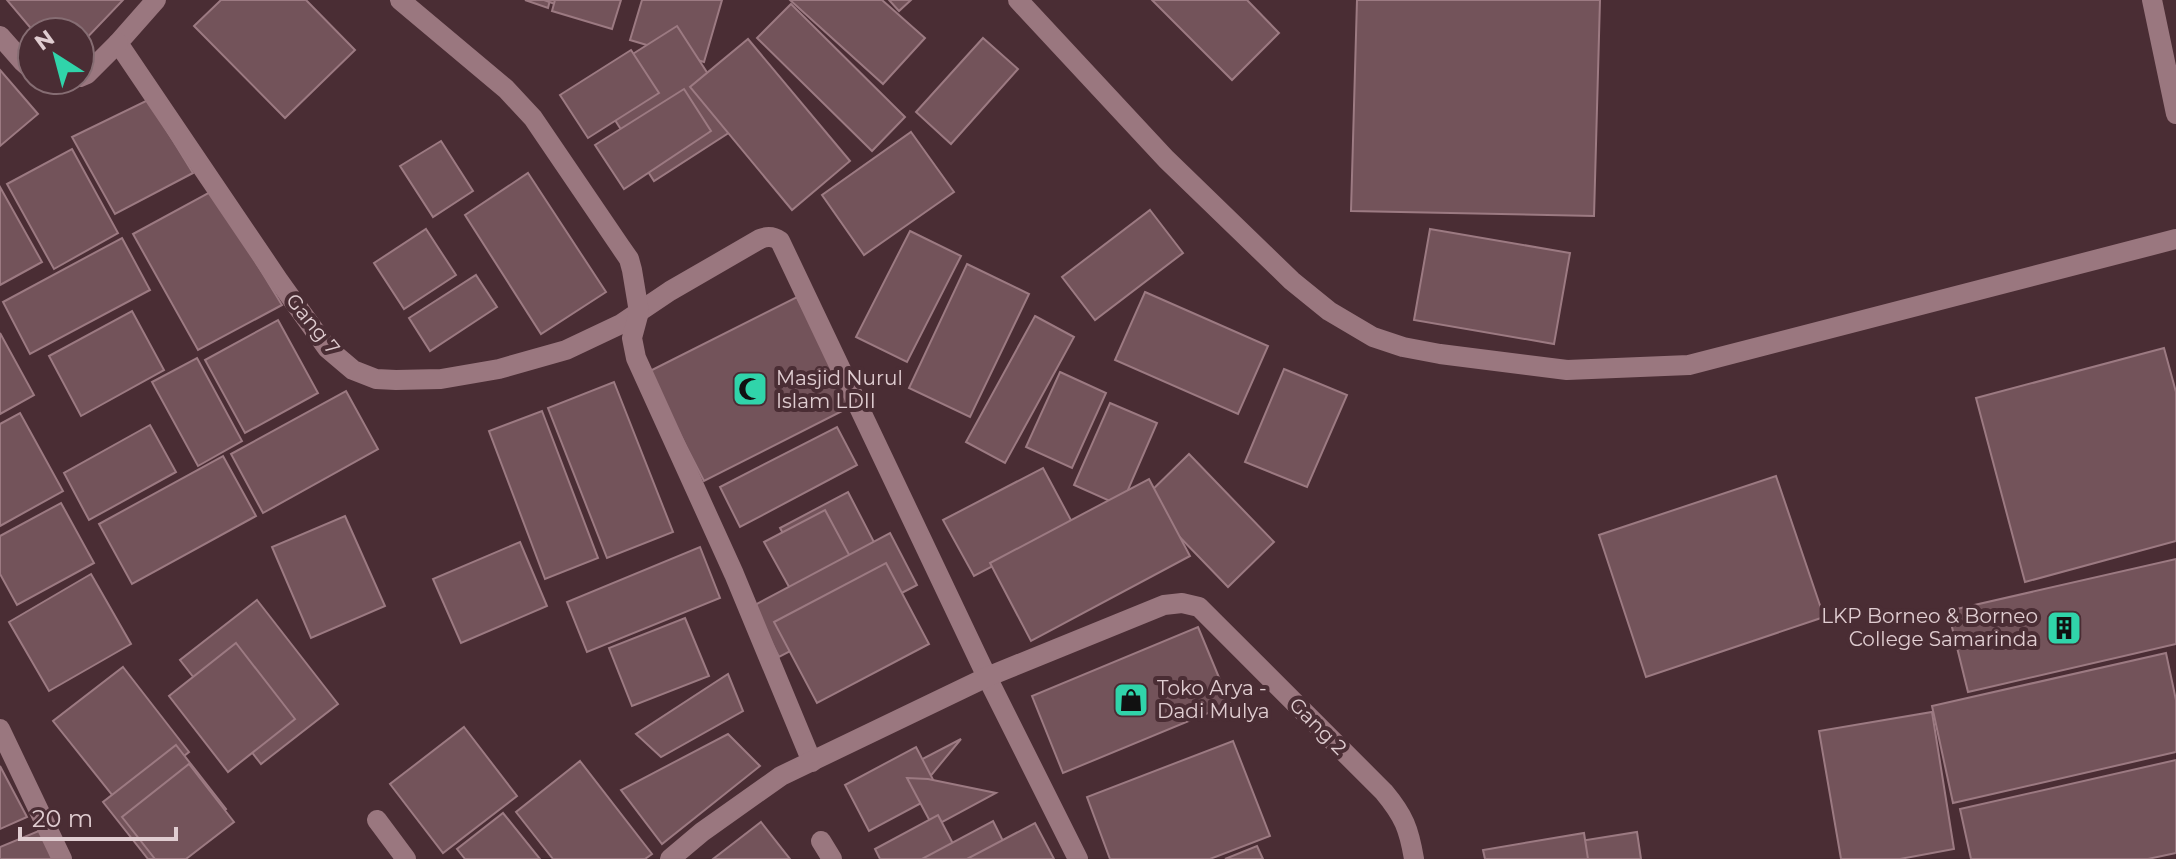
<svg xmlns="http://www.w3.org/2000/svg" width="2176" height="859" font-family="Montserrat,sans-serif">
<rect width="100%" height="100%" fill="#4a2d34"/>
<!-- building -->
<g fill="#73535a" stroke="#9c7a82" stroke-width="2">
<path d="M7 0H123L80 45V32H34Z"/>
<path d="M221 0H306L355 50 285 118 194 26Z"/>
<path d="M525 0H550L548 8Z"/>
<path d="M544 0H604L596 19Z"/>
<path d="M555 0H621L612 29 552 11Z"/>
<path d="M642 0H722L704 62 630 40Z"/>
<path d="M790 0H882L925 38 883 84Z"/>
<path d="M889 0H911L899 11Z"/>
<path d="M1152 0H1247L1279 33 1232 80Z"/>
<path d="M1357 0H1600L1594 216 1351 211Z"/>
<path d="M791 4 905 117 872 151 757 38Z"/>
<path d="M677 26 741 125 654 181 590 81Z"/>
<path d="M983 38 1018 69 951 144 916 112Z"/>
<path d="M748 39 850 161 792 210 690 87Z"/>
<path d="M631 50 659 93 588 138 560 95Z"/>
<path d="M0 70 38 114 0 146Z"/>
<path d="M684 89 711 131 624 189 595 145Z"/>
<path d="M148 100 193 173 115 214 72 137Z"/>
<path d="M911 132 954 192 864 255 822 195Z"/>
<path d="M441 141 473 191 433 217 400 166Z"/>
<path d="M72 149 118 233 54 269 7 184Z"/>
<path d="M528 173 606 292 541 334 465 215Z"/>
<path d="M0 187 42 262 0 285Z"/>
<path d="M212 191 282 305 198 350 133 234Z"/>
<path d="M1150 210 1183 253 1095 320 1062 277Z"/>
<path d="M426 229 456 275 404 309 374 263Z"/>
<path d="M1430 229 1570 253 1554 344 1414 320Z"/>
<path d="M910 231 961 256 907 362 856 337Z"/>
<path d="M122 238 150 290 30 354 3 302Z"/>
<path d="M967 264 1029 294 970 417 909 388Z"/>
<path d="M476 275 497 307 430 351 409 318Z"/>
<path d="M1145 292 1268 346 1238 414 1115 360Z"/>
<path d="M797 297 852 406 704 481 648 372Z"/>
<path d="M132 311 164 370 81 416 49 356Z"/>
<path d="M1035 316 1074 337 1005 463 966 442Z"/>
<path d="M278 320 318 393 245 433 205 360Z"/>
<path d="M0 333 34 395 0 414Z"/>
<path d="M2164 348 2176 392V541L2025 582 1976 398Z"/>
<path d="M197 358 242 441 198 466 152 382Z"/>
<path d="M1284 369 1347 395 1307 487 1245 462Z"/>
<path d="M1060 372 1106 393 1072 468 1026 447Z"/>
<path d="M614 382 673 532 607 558 548 408Z"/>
<path d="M346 391 378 449 263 513 231 454Z"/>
<path d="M1110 403 1157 423 1121 506 1074 485Z"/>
<path d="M542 411 598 558 545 579 489 431Z"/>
<path d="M20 413 63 491 0 526V424Z"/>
<path d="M150 425 176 472 89 520 64 473Z"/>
<path d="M837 427 857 465 740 527 720 487Z"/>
<path d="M1189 454 1274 542 1228 587 1143 499Z"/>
<path d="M223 456 256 516 132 584 99 524Z"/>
<path d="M1043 468 1073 524 974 576 943 520Z"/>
<path d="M1776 476 1824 617 1646 677 1599 535Z"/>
<path d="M1149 479 1190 556 1031 641 990 563Z"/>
<path d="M848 492 876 546 809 582 780 528Z"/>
<path d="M61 503 94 563 17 605 0 574V536Z"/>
<path d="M825 510 853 562 793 594 764 542Z"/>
<path d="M345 516 385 606 311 638 272 547Z"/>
<path d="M890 533 917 585 779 657 753 606Z"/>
<path d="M520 542 547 606 461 643 433 579Z"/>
<path d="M700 547 720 598 587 652 567 602Z"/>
<path d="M2176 559V644L1968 692 1948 611Z"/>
<path d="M886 563 929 644 817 703 774 622Z"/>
<path d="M91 574 131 644 49 691 9 622Z"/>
<path d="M257 600 338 704 261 764 180 660Z"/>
<path d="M685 618 709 676 632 706 609 648Z"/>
<path d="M1198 627 1230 704 1063 773 1032 696Z"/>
<path d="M236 643 295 719 228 772 169 696Z"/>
<path d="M2166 653 2176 700V752L1953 803 1932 706Z"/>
<path d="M123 667 189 752 121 806 53 721Z"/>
<path d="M728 674 743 711 661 757 636 734Z"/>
<path d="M1932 712 1954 849 1900 859H1841L1819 731Z"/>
<path d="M464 727 517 796 443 853 390 784Z"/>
<path d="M728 734 760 766 662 844 621 790Z"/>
<path d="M961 739 928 779V802L909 766Z"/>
<path d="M1233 741 1270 836 1210 859H1110L1087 797Z"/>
<path d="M176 745 226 809 161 859H148L103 802Z"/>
<path d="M916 747 940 793 869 831 845 785Z"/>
<path d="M2176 760V853L2148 859H1971L1960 809Z"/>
<path d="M580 761 652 854 645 859H553L516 812Z"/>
<path d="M189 764 234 822 186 859H155L122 817Z"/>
<path d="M0 766 27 817 0 829Z"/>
<path d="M907 778 928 779 996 793 933 827Z"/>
<path d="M503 813 540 859H465L457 849Z"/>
<path d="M938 815 961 859H880L875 849Z"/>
<path d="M993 821 1012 859H922Z"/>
<path d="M761 822 790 859H713Z"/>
<path d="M1035 823 1054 859H967Z"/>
<path d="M41 830 53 859H0V847Z"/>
<path d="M1637 832 1641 859H1582L1580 841Z"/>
<path d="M1584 833 1588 859H1485L1483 850Z"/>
<path d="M1257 846 1263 859H1225Z"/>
</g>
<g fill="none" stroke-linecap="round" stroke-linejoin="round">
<!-- minor -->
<g stroke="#9a777f" stroke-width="20">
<path d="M156 0 118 43 279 281 327 348 353 370 376 379 396 380 441 379 499 369 566 350 621 324 670 291 760 239C767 236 773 236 780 241L987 677 1078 859"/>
<path d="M400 0 506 89 533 118 620 246 629 259 632 270 639 312 632 338 636 358 734 574 812 762"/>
<path d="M1018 0 1166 159 1292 281 1329 311 1373 337 1403 347 1440 354 1567 370 1689 365 2176 239"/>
<path d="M2152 0 2176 114"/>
<path d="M0 36 23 62 32 70"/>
<path d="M80 77 87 74 118 43"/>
<path d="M53 80H71"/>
<path d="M0 729 62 859"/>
<path d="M377 820 406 859"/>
<path d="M821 841 832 859"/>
<path d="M670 859 702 832 781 776 987 677 1164 605 1182 603 1199 607 1384 792C1404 816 1409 829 1414 859"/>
</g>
</g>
<!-- icons -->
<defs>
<symbol id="mosque-square" viewBox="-11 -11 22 22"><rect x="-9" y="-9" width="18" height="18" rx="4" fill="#30d4aa" stroke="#4a2d34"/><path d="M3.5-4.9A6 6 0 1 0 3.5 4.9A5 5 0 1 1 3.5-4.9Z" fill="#111"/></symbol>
<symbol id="building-square" viewBox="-11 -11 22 22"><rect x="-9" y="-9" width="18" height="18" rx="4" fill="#30d4aa" stroke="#4a2d34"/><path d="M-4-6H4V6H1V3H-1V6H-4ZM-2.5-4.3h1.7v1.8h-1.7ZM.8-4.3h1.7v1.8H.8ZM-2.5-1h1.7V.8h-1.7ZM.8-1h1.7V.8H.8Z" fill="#111"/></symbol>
<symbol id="shop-square" viewBox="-11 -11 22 22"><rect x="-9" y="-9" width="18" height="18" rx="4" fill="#30d4aa" stroke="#4a2d34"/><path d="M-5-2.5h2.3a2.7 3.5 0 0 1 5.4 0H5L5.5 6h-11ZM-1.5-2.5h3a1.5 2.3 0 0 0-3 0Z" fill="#111"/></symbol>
</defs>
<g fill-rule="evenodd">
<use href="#mosque-square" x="730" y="369" width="40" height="40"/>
<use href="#building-square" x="2044" y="608" width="40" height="40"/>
<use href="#shop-square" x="1111" y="680" width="40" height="40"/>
</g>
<g text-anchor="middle" stroke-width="8" stroke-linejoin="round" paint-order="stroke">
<!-- street labels -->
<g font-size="20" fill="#e0cdd1" stroke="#4a2d34">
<text transform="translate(313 324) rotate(51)" y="7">Gang 7</text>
<text transform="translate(1318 726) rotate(45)" y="7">Gang 2</text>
</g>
<!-- poi labels -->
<g font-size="20" fill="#e0cdd1" stroke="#4a2d34" text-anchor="start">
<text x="776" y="385">Masjid Nurul<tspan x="776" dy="23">Islam LDII</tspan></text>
<text x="2038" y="623" text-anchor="end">LKP Borneo &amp; Borneo<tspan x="2038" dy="23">College Samarinda</tspan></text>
<text x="1157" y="695">Toko Arya -<tspan x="1157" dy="23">Dadi Mulya</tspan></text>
</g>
</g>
<!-- north arrow -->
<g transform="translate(56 56) rotate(324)"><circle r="38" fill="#4a2d34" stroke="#866d73" stroke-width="2"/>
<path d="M0-6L14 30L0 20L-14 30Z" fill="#30d4aa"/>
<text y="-12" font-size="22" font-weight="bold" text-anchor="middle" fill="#e0cdd1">N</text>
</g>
<!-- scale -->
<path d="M20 827v12h156v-12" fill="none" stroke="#e0cdd1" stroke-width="4"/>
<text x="32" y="827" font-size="24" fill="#e0cdd1" stroke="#4a2d34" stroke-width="6" paint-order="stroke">20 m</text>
</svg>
